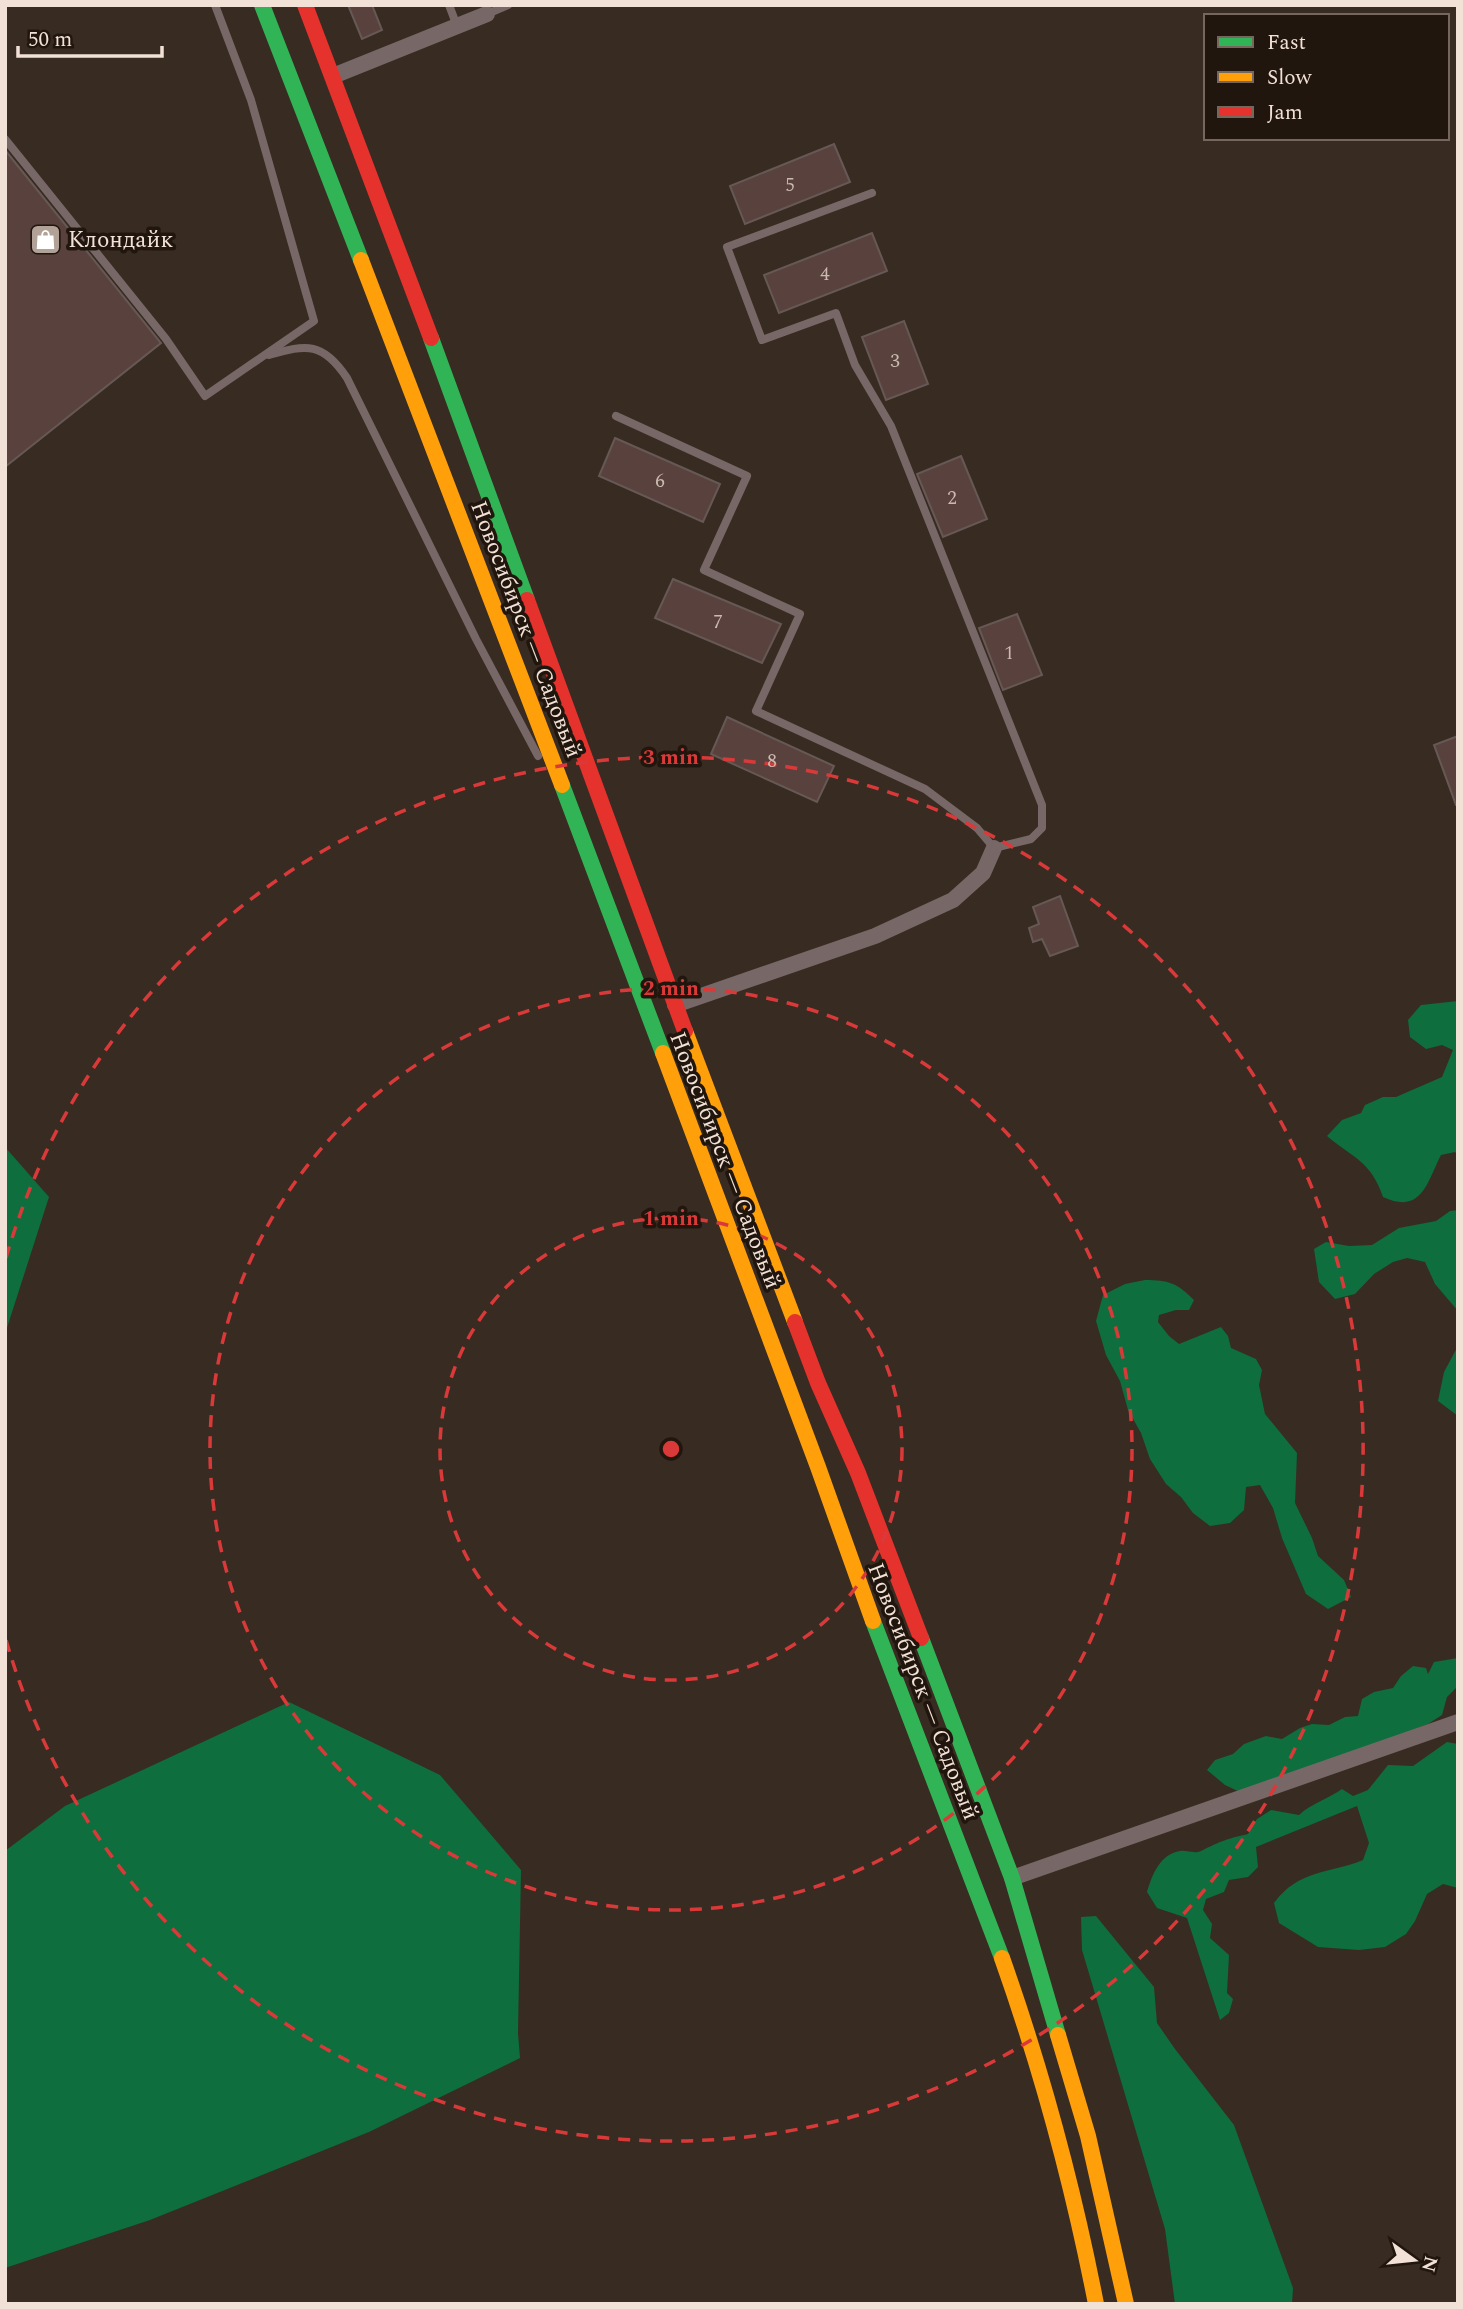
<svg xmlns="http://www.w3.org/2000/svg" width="1463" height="2309" font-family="Spectral,serif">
<rect width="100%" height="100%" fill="#382b22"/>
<!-- forest -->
<g fill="#0e6e3d">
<path d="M1458 1001V1155L1455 1152 1441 1155C1427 1182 1422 1215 1383 1197 1371 1161 1353 1158 1327 1136L1342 1120 1361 1113 1365 1105 1383 1097H1396L1442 1077 1453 1050 1442 1045 1426 1049 1410 1037 1408 1020 1421 1005Z"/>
<path d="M5 1147 49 1197 5 1334Z"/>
<path d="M1458 1210V1311L1435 1284 1425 1262 1407 1258 1393 1262 1374 1274 1355 1294 1335 1299 1319 1282 1314 1249 1326 1242 1349 1246 1372 1245 1399 1228 1436 1221 1450 1211Z"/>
<path d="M1145 1280C1169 1280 1177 1283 1194 1300L1189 1310H1176L1159 1315 1158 1322 1169 1336 1179 1344 1221 1327 1228 1336 1231 1348 1256 1359 1262 1370 1259 1385 1265 1414 1297 1453 1295 1503 1312 1538 1318 1556 1344 1580 1351 1597 1328 1609 1306 1594 1282 1538 1273 1508 1260 1485 1246 1487 1244 1510 1230 1523 1210 1526 1193 1513 1181 1497 1166 1484 1150 1459 1141 1433 1128 1410 1120 1381 1106 1355 1096 1321 1103 1295 1125 1284Z"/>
<path d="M1458 1346V1416L1438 1401 1444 1372Z"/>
<path d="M1458 1658V1686L1447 1697 1442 1715 1428 1724 1244 1794 1225 1785 1207 1770 1215 1760 1233 1754 1244 1744 1266 1736 1282 1739 1300 1728 1312 1724 1329 1725 1345 1717 1358 1716 1362 1699 1374 1692 1393 1688 1401 1676 1413 1666 1426 1668 1428 1674 1434 1662Z"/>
<path d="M289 1702 440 1775 521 1870 518 2033 520 2058 369 2132 150 2220 5 2268V1851L65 1806Z"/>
<path d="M1447 1742 1458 1744V1888L1443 1884 1427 1894 1415 1921 1406 1934 1385 1947 1359 1950 1318 1947 1279 1923 1274 1903C1299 1869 1329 1874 1363 1860L1369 1843 1357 1806 1256 1847 1258 1867 1248 1877 1229 1880 1224 1892 1206 1899 1203 1910 1212 1924 1210 1938 1229 1955 1227 1993 1233 1999 1229 2013 1220 2020 1187 1918 1157 1908 1147 1892C1152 1875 1160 1854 1180 1851 1187 1850 1194 1854 1201 1851 1221 1841 1226 1839 1248 1834L1257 1819 1271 1810 1299 1815C1312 1803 1328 1799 1342 1789L1353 1796 1368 1790 1388 1765 1413 1766Z"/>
<path d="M1096 1916 1154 1987 1157 2023 1175 2049 1234 2125 1293 2288 1292 2304H1175L1165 2229 1082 1950 1081 1917Z"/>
</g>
<!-- building -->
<g fill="#59423e" stroke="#665955" stroke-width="2">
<path d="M348 5H372L382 30 362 39Z"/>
<path d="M834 144 850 182 745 224 730 186Z"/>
<path d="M5 150 161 343 5 467Z"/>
<path d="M872 233 887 271 779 313 764 275Z"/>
<path d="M904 321 928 384 886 400 862 337Z"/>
<path d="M615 438 720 484 703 522 599 476Z"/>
<path d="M961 456 987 519 943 537 917 474Z"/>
<path d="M673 579 781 624 762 663 655 618Z"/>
<path d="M1017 614 1042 675 1003 690 979 628Z"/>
<path d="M727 717 834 766 817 802 711 754Z"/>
<path d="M1458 736V805H1456L1434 745Z"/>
<path d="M1060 896 1078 946 1050 956 1042 939 1033 942 1029 928 1039 924 1033 907Z"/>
</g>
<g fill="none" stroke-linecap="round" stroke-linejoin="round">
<!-- lane -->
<g stroke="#776867" stroke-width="8">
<path d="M449 5 457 26"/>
<path d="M487 14 508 5"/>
<path d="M5 139 166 339 205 396 314 321 251 100 215 5"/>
<path d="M269 355C307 344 323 342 347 378L476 639 538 756"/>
<path d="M616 416 747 476 704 570 800 614 756 711 925 789 977 828 994 848 1031 839 1042 828V805L891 426 855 365 836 313 762 340 727 247 872 193"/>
</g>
<!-- street -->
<g stroke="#776867" stroke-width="16">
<path d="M333 76 487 14"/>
<path d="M675 1005 875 936 953 900 983 873 994 848"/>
<path d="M1012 1878 1458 1722"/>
</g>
<!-- fast -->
<g stroke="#30b455" stroke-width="16">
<path d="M262 5 361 260"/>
<path d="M431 338 527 600"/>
<path d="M562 785 663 1053"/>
<path d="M873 1621 1002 1958"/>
<path d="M921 1638 1012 1878 1058 2035"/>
</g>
<!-- slow -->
<g stroke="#ff9f0a" stroke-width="16">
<path d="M361 260 562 785"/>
<path d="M685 1031 795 1322"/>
<path d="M663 1053 818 1467 873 1621"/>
<path d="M1002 1958C1042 2071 1073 2186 1096 2304"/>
<path d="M1058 2035 1088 2136 1126 2304"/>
</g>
<!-- jam -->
<g stroke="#e5322d" stroke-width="16">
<path d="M305 5 431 338"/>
<path d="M527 600 685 1031"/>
<path d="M795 1322 818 1383 858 1473 921 1638"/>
</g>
</g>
<!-- distance rings -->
<g fill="none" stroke="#d93a39" stroke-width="3.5" stroke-dasharray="12 9">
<circle cx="671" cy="1449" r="231"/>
<circle cx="671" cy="1449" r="461"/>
<path d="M6 1258A692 692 0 1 1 6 1640"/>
</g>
<!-- icons -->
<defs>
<symbol id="shop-square" viewBox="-11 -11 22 22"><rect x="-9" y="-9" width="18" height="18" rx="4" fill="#b1a197" stroke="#21160e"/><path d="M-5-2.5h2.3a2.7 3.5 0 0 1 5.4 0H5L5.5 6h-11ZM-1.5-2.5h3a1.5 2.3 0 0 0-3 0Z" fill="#fff"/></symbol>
</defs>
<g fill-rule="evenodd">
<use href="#shop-square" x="28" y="222" width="35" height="35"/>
</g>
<g text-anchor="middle" stroke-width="7" stroke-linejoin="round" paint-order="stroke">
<!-- number labels -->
<g font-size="19" fill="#ccb9b0">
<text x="790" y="191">5</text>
<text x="825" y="280">4</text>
<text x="895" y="367">3</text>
<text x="660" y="487">6</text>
<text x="952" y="504">2</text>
<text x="718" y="628">7</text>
<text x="1009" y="659">1</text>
<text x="772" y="767">8</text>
</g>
<!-- poi labels -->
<g font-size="23" fill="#f2e1d6" stroke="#21160e" text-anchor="start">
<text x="68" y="247">Клондайк</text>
</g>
<!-- street labels -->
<g font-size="23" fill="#f2e1d6" stroke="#21160e">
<text transform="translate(527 629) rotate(69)" y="8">Новосибирск — Садовый</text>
<text transform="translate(726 1160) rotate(69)" y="8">Новосибирск — Садовый</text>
<text transform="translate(924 1691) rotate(69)" y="8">Новосибирск — Садовый</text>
</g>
</g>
<circle cx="671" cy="1449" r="10" fill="#d93a39" stroke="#21160e" stroke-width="3.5"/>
<g font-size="21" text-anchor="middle" font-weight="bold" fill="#d93a39" stroke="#21160e" stroke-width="7" stroke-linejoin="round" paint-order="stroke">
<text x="671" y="764">3 min</text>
<text x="671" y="995">2 min</text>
<text x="671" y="1225">1 min</text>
</g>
<!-- border -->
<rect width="1463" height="2309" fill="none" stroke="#f2e1d6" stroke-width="14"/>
<!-- legend -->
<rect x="1204" y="14" width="245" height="126" fill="#21160e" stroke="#75675e" stroke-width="2"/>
<rect x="1218" y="37" width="35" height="10" fill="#30b455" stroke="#75675e" stroke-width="2"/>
<text x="1267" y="49" font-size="21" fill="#f2e1d6">Fast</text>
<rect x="1218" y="72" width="35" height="10" fill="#ff9f0a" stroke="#75675e" stroke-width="2"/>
<text x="1267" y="84" font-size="21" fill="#f2e1d6">Slow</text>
<rect x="1218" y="107" width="35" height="10" fill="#e5322d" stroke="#75675e" stroke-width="2"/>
<text x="1267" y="119" font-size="21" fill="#f2e1d6">Jam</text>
<!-- north arrow -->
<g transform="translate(1414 2260) rotate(105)" stroke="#21160e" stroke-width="5" paint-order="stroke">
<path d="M0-5L12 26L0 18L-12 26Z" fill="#f2e1d6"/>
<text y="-10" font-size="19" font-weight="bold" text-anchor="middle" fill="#f2e1d6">N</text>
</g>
<!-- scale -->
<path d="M18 46v10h144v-10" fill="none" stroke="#f2e1d6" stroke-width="3.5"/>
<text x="28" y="46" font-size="21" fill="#f2e1d6" stroke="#21160e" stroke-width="5" paint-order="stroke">50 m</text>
</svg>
